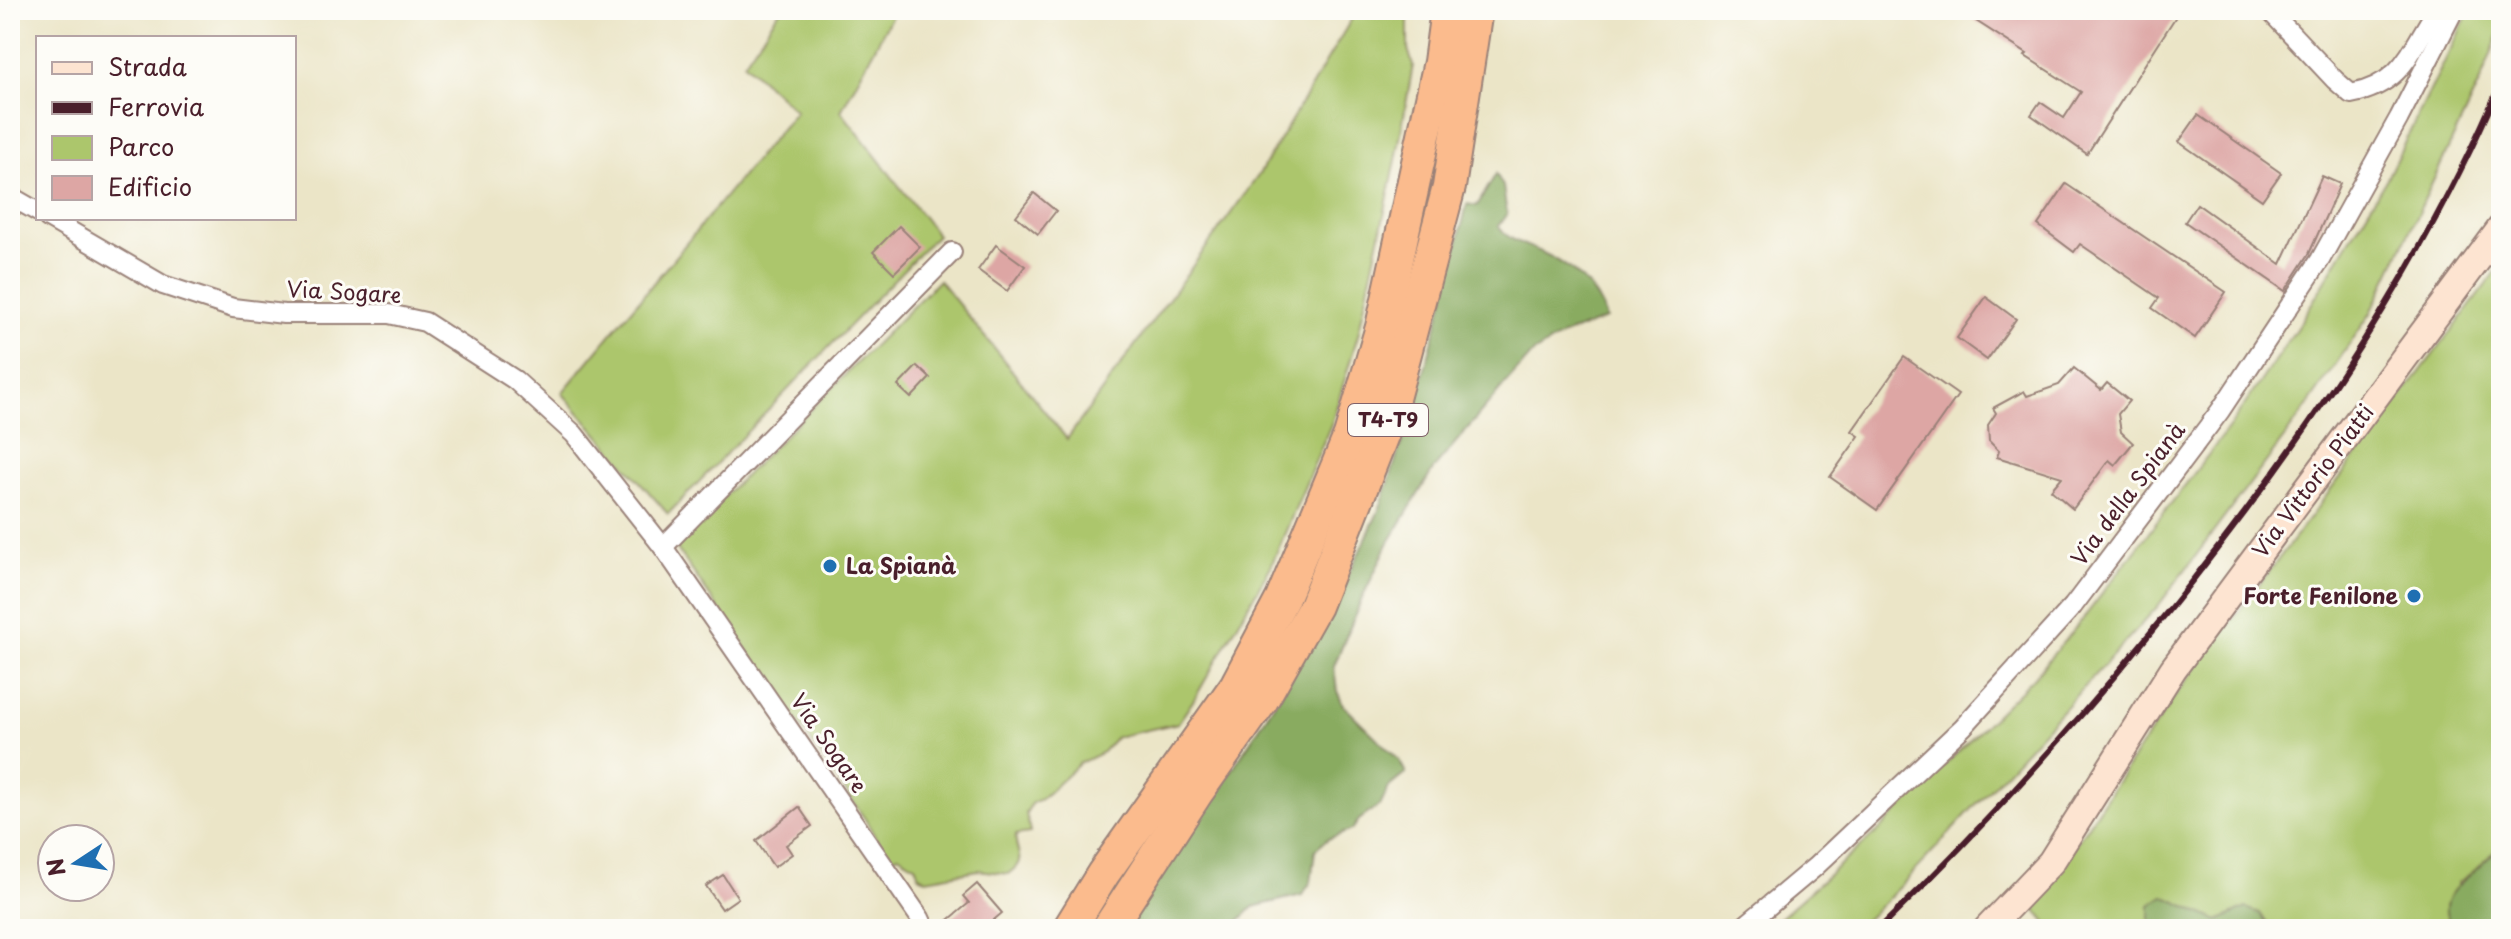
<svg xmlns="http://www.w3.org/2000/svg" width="2511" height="939" font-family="'Playpen Sans',sans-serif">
<rect width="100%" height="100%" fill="#fdfcf7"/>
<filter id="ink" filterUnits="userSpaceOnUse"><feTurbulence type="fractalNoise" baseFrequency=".0125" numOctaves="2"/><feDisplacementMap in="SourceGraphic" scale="16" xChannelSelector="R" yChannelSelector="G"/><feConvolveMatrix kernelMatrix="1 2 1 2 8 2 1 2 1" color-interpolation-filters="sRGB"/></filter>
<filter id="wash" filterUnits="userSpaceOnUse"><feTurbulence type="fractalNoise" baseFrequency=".006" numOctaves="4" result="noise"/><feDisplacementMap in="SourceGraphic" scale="32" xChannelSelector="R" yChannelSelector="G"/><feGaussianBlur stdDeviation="1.8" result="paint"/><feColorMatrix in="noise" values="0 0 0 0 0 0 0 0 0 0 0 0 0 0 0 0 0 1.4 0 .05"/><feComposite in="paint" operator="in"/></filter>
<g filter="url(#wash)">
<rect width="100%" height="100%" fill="#ebe5c7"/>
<!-- green -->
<g fill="#acc66c" stroke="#7b724c" stroke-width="2">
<path d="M780 10H895L841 111 937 235 668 514 562 393 796 111 744 63Z"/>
<path d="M1357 10H1408V49L1413 65 1396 160 1358 335 1332 422 1271 566 1195 698 1178 723 1116 737 1103 752 1080 763 1041 799 1032 803 1026 813 1030 833 1016 835C1013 853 1030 858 1008 874L978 870 926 879 919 876 915 865 898 855 889 861 865 819 675 546 939 280 1067 439 1258 176Z"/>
<path d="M2470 10H2501V28L2482 77 2371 313 2296 422 2158 606 1900 887 1856 929H1767L1876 833 2034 677 2082 620 2231 425 2300 323 2387 178Z"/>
<path d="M2501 265V845L2473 872 2458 882 2448 921 2453 929H2270L2260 913 2218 921 2201 915 2150 905V929H2051L2033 907 2177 693Z"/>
</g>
<!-- forest -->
<g fill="#89ab60" stroke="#6a6546" stroke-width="2">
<path d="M1496 174 1503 186 1507 215 1498 226C1510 242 1524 244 1541 252 1570 265 1598 288 1606 319L1563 335 1532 354 1506 383 1434 468 1388 544 1363 596 1334 666 1337 691 1343 705 1399 760 1406 773 1389 787 1381 804 1359 820 1352 830 1328 839 1315 850 1311 882 1302 895 1253 907 1231 929H1125C1214 796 1308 666 1375 519 1386 496 1392 469 1401 445 1428 366 1448 286 1467 204L1477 206Z"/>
<path d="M2501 845V929H2453C2435 903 2454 888 2473 872 2483 864 2492 854 2501 845Z"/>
<path d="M2164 896 2218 921 2246 908 2260 913 2270 929H2150V905Z"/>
</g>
<g id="blocks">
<!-- building -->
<g fill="#dda6a4">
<path d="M1959 10H2180L2087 154 2031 115 2040 102 2064 118 2081 92 2025 56 2027 54Z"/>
<path d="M2198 115 2281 173 2262 200 2179 142Z"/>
<path d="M2322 176 2340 184 2309 254 2285 291 2185 222 2197 204 2281 264Z"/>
<path d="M2066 184 2226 292 2195 338 2152 308 2159 298 2080 244 2074 252 2038 225Z"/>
<path d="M1034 193 1056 211 1038 234 1016 216Z"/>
<path d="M899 226 920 247 894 273 873 252Z"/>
<path d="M996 245 1025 266 1007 291 978 270Z"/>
<path d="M1986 297 2016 319 1987 360 1957 338Z"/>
<path d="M1904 357 1958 395 1877 510 1830 477 1859 436 1852 431Z"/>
<path d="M917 366 930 378 911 398 898 386Z"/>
<path d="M2074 368 2101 390 2107 383 2129 401 2118 414 2121 432 2133 443 2115 465 2109 460 2073 509 2051 490 2062 477 1997 457 1999 451 1989 441 1988 425 1996 413 1993 408 2024 391 2027 396 2059 385Z"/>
<path d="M799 807 812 826 786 845 792 854 774 867 756 841Z"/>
<path d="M723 875 738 898 722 909 706 886Z"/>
<path d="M977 884 1002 913 983 929H938L969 903 963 896Z"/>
</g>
</g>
</g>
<g filter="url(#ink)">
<use href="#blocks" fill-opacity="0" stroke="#9a8279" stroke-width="2"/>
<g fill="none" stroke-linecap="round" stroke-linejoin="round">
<defs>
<g id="street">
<path d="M2269 10 2335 80 2351 94C2401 84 2409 54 2434 14L2441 10"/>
<path d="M10 196 38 212"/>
<path d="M48 218 163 285 233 308 284 314H389L425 322 515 380 574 434 663 547 920 918 925 929"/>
<path d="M663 547 952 252"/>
<path d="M1741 929 1815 867 1963 727 2073 606 2220 411 2320 260 2399 118 2454 10"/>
</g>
<path id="secondary" d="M1987 929 2051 862 2173 669 2501 228"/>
<g id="highway">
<path d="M1069 929 1103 874 1236 686 1282 599 1350 436 1382 327 1440 62 1447 10"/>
<path d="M1108 929 1197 792 1262 700 1315 606 1386 425 1449 187 1476 10"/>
</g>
</defs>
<!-- street casing -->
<use href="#street" stroke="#9a8279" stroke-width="22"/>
<!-- secondary casing -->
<use href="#secondary" stroke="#9a8279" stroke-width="30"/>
<!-- highway casing -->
<use href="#highway" stroke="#9a8279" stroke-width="36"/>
<!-- street -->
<use href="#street" stroke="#fff" stroke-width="18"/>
<!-- secondary -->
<use href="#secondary" stroke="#fde4d1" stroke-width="26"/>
<!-- highway -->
<use href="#highway" stroke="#fbbb8d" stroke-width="32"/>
<!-- rail -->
<path stroke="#4a1f2b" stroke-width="6" d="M1879 929C2012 800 2134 660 2245 512 2345 378 2436 236 2501 82"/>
</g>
</g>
<!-- markers -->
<g fill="#1f6fb2" stroke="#fdfcf7" stroke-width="3">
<circle cx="830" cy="566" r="8"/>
<circle cx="2414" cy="596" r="8"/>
</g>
<g text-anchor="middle" stroke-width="6" stroke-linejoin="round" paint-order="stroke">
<!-- shield labels -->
<rect fill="#fdfcf7" stroke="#806168" stroke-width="2" x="1348" y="404" width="80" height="32" rx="6"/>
<g font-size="20" font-weight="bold" fill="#4a1f2b">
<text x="1388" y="427">T4-T9</text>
</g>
<!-- street labels -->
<g font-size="22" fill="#4a1f2b" stroke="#fdfcf7">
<text transform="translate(344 292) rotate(3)" y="8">Via Sogare</text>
<text transform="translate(2313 481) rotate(-53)" y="8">Via Vittorio Piatti</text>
<text transform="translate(2128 494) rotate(-53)" y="8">Via della Spianà</text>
<text transform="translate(829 743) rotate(55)" y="8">Via Sogare</text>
</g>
<!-- poi labels -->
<g font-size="22" font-weight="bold" fill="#4a1f2b" stroke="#fdfcf7" text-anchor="start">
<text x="846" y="574">La Spianà</text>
<text x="2398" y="604" text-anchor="end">Forte Fenilone</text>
</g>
</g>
<!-- margin -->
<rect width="2511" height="939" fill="none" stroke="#fdfcf7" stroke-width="40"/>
<!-- legend -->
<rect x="36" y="36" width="260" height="184" fill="#fdfcf7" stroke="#b5a4a5" stroke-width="2"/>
<rect x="52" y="62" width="40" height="12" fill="#fde4d1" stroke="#b5a4a5" stroke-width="2"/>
<text x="108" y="76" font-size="24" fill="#4a1f2b">Strada</text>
<rect x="52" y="102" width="40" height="12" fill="#4a1f2b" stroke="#b5a4a5" stroke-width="2"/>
<text x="108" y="116" font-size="24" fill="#4a1f2b">Ferrovia</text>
<rect x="52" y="136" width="40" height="24" fill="#acc66c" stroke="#b5a4a5" stroke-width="2"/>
<text x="108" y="156" font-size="24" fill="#4a1f2b">Parco</text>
<rect x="52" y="176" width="40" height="24" fill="#dda6a4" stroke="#b5a4a5" stroke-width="2"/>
<text x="108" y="196" font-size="24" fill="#4a1f2b">Edificio</text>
<!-- north arrow -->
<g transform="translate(76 863) rotate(258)"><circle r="38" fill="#fdfcf7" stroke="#b5a4a5" stroke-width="2"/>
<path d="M0-6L14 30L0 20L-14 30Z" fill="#1f6fb2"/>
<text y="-12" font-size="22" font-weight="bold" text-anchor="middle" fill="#4a1f2b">N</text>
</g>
</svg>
